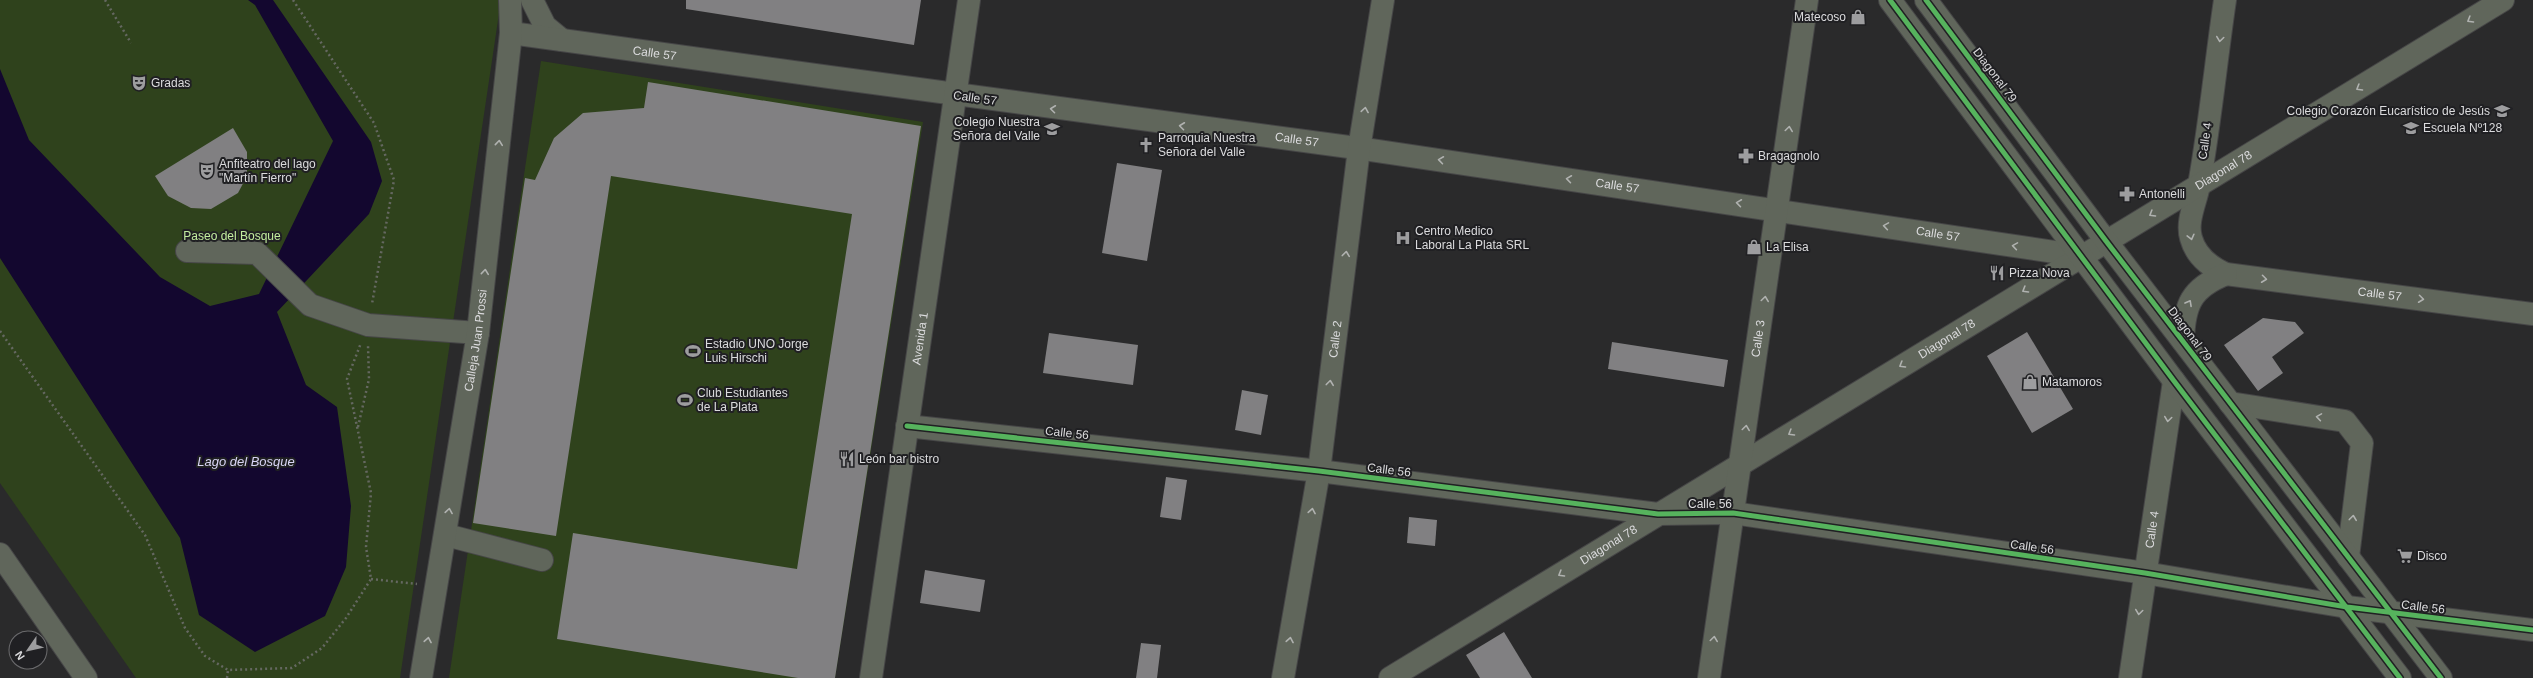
<svg xmlns="http://www.w3.org/2000/svg" width="2533" height="678" font-family="Arial,sans-serif">
<rect width="100%" height="100%" fill="#2a2a2b"/>
<!-- green -->
<g fill="#2f421c">
<path d="M0 0H501L400 678H136L0 483Z"/>
<path d="M541 61 923 122 835 678H449Z"/>
</g>
<!-- water -->
<path fill="#13072f" d="M248 0H273L371 142 382 181 369 214 277 312 306 385 337 407 351 506 346 567 325 616 255 652 199 615 180 538 0 258V69L29 140 160 277 210 306 259 294 333 141 255 5Z"/>
<!-- building -->
<g fill="#818082">
<path d="M686 0H921L914 45 686 9Z"/>
<path d="M648 82 921 126 835 678H798L557 639 573 533 797 569 852 214 611 176 556 536 473 523 525 178 535 180 554 138 583 113 644 108Z"/>
<path d="M233 128 247 152V176L238 193 211 209 191 208 168 196 155 176Z"/>
<path d="M1117 163 1162 170 1147 261 1102 253Z"/>
<path d="M2263 318 2295 322 2304 333 2272 357 2283 373 2258 391 2224 345Z"/>
<path d="M2027 332 2073 409 2032 433 1987 356Z"/>
<path d="M1049 333 1138 345 1133 385 1043 373Z"/>
<path d="M1612 342 1728 360 1724 387 1608 369Z"/>
<path d="M1242 390 1268 395 1261 435 1235 430Z"/>
<path d="M1166 477 1187 480 1181 520 1160 517Z"/>
<path d="M1409 517 1437 520 1435 546 1407 543Z"/>
<path d="M925 570 985 580 980 612 920 603Z"/>
<path d="M1504 632 1532 678H1480L1466 655Z"/>
<path d="M1141 643 1161 645 1157 678H1136Z"/>
</g>
<g fill="none" stroke-linecap="round" stroke-linejoin="round">
<defs>
<g id="minor">
<path d="M532 0 545 26 562 40"/>
<path id="s1" d="M2225 0C2216 61 2210 124 2199 185 2196 202 2186 221 2191 238 2196 256 2210 267 2226 274L2533 314"/>
<path id="s2" d="M511 33C795 74 1080 109 1364 149 1603 183 1842 219 2081 256"/>
<path d="M187 251 257 253 310 305 368 325 478 333"/>
<path d="M2183 341C2184 305 2191 288 2226 274"/>
<path d="M2230 403 2345 421 2362 443 2348 557"/>
<path d="M907 426 1319 471 1658 514 1733 513 2145 573 2347 607 2533 630"/>
<path d="M446 535 542 560"/>
<path d="M0 554 86 678"/>
<path id="s3" d="M421 678 478 333 511 33 510 0"/>
<path id="s4" d="M1283 678 1319 471 1359 149 1383 0"/>
<path id="s5" d="M1390 678 2503 0"/>
<path id="s6" d="M1709 678 1807 0"/>
<path id="s7" d="M2130 678 2174 381"/>
</g>
<g id="major">
<path d="M1890 0 2174 381 2400 678"/>
<path d="M1926 0 2106 241 2441 678"/>
<path id="s8" d="M871 678 969 0"/>
</g>
</defs>
<!-- minor casing -->
<use href="#minor" stroke="#464647" stroke-width="24"/>
<!-- major casing -->
<use href="#major" stroke="#464647" stroke-width="24"/>
<!-- path -->
<g stroke="#656861" stroke-width="2.5" stroke-dasharray="2 3" stroke-linecap="butt">
<path d="M105 0 131 43"/>
<path d="M293 0 374 123 394 180 372 304"/>
<path d="M0 331 145 535 185 628 205 656 228 670 292 668 322 648 346 618 371 579 366 547 371 493 347 379 361 343"/>
<path d="M358 427 369 379 368 345"/>
<path d="M371 579 417 584"/>
<path d="M227 678 228 670"/>
</g>
<!-- minor -->
<use href="#minor" stroke="#60665b" stroke-width="22"/>
<!-- major -->
<use href="#major" stroke="#60665b" stroke-width="22"/>
<defs>
<g id="cycleway">
<path d="M1890 0 2174 381 2400 678"/>
<path d="M1926 0 2106 241 2441 678"/>
<path d="M907 426 1319 471 1658 514 1733 513 2145 573 2347 607 2533 630"/>
</g>
</defs>
<!-- cycleway casing -->
<use href="#cycleway" stroke="#202023" stroke-width="8"/>
<!-- cycleway -->
<use href="#cycleway" stroke="#56b35d" stroke-width="5"/>
</g>
<!-- one-way arrows -->
<defs><path id="oneway-chevron" d="M-2-3.5L2.5 0L-2 3.5" fill="none" stroke-width="1.6" stroke-linecap="round" stroke-linejoin="round"/></defs>
<g stroke="#b0b2b0">
<use href="#oneway-chevron" transform="translate(2470 20) rotate(149)"/>
<use href="#oneway-chevron" transform="translate(2220 39) rotate(98)"/>
<use href="#oneway-chevron" transform="translate(2359 88) rotate(149)"/>
<use href="#oneway-chevron" transform="translate(1053 109) rotate(-173)"/>
<use href="#oneway-chevron" transform="translate(1365 110) rotate(-81)"/>
<use href="#oneway-chevron" transform="translate(1182 126) rotate(-173)"/>
<use href="#oneway-chevron" transform="translate(1789 129) rotate(-82)"/>
<use href="#oneway-chevron" transform="translate(499 143) rotate(-84)"/>
<use href="#oneway-chevron" transform="translate(1441 160) rotate(-172)"/>
<use href="#oneway-chevron" transform="translate(1569 179) rotate(-172)"/>
<use href="#oneway-chevron" transform="translate(1739 203) rotate(-172)"/>
<use href="#oneway-chevron" transform="translate(2152 214) rotate(149)"/>
<use href="#oneway-chevron" transform="translate(1886 226) rotate(-171)"/>
<use href="#oneway-chevron" transform="translate(2191 237) rotate(76)"/>
<use href="#oneway-chevron" transform="translate(2015 246) rotate(-171)"/>
<use href="#oneway-chevron" transform="translate(1346 254) rotate(-83)"/>
<use href="#oneway-chevron" transform="translate(485 272) rotate(-84)"/>
<use href="#oneway-chevron" transform="translate(2264 279) rotate(7)"/>
<use href="#oneway-chevron" transform="translate(2025 290) rotate(149)"/>
<use href="#oneway-chevron" transform="translate(1765 299) rotate(-82)"/>
<use href="#oneway-chevron" transform="translate(2421 299) rotate(7)"/>
<use href="#oneway-chevron" transform="translate(2189 303) rotate(-61)"/>
<use href="#oneway-chevron" transform="translate(1902 365) rotate(149)"/>
<use href="#oneway-chevron" transform="translate(1330 383) rotate(-83)"/>
<use href="#oneway-chevron" transform="translate(2319 417) rotate(-171)"/>
<use href="#oneway-chevron" transform="translate(2168 419) rotate(98)"/>
<use href="#oneway-chevron" transform="translate(1746 428) rotate(-82)"/>
<use href="#oneway-chevron" transform="translate(1791 433) rotate(149)"/>
<use href="#oneway-chevron" transform="translate(449 511) rotate(-81)"/>
<use href="#oneway-chevron" transform="translate(1312 511) rotate(-80)"/>
<use href="#oneway-chevron" transform="translate(2353 518) rotate(-83)"/>
<use href="#oneway-chevron" transform="translate(1561 574) rotate(149)"/>
<use href="#oneway-chevron" transform="translate(2139 612) rotate(98)"/>
<use href="#oneway-chevron" transform="translate(1714 639) rotate(-82)"/>
<use href="#oneway-chevron" transform="translate(428 640) rotate(-80)"/>
<use href="#oneway-chevron" transform="translate(1290 640) rotate(-80)"/>
</g>
<!-- icons -->
<defs>
<symbol id="shop-bare" viewBox="-9 -9 18 18"><path d="M-5-2.5h2.3a2.7 3.5 0 0 1 5.4 0H5L5.5 6h-11ZM-1.5-2.5h3a1.5 2.3 0 0 0-3 0Z" fill="#9d9d9f" stroke="#202023" stroke-width="2.5" paint-order="stroke"/></symbol>
<symbol id="theatre-bare" viewBox="-9 -9 18 18"><path d="M-5-5.5Q0-4 5-5.5V0Q5 5 0 6Q-5 5-5 0ZM-3.3-2.5H-1v1.5H-3.3ZM1-2.5H3.3v1.5H1ZM-2.8 1Q0 5.5 2.8 1Z" fill="#9d9d9f" stroke="#202023" stroke-width="2.5" paint-order="stroke"/></symbol>
<symbol id="school-bare" viewBox="-9 -9 18 18"><path d="M0-5L7-2L0 1L-7-2ZM-4 1L0 2.5L4 1V4Q0 6-4 4Z" fill="#9d9d9f" stroke="#202023" stroke-width="2.5" paint-order="stroke"/></symbol>
<symbol id="church-bare" viewBox="-9 -9 18 18"><path d="M-1.2-6h2.4v3.5h3.3v2.4h-3.3V6h-2.4V-.1h-3.3v-2.4h3.3Z" fill="#9d9d9f" stroke="#202023" stroke-width="2.5" paint-order="stroke"/></symbol>
<symbol id="pharmacy-bare" viewBox="-9 -9 18 18"><path d="M-2-6h4v4h4v4h-4v4h-4v-4h-4v-4h4Z" fill="#9d9d9f" stroke="#202023" stroke-width="2.5" paint-order="stroke"/></symbol>
<symbol id="hospital-bare" viewBox="-9 -9 18 18"><path d="M-5-5h3v3.5h4V-5h3V5h-3V1.5h-4V5h-3Z" fill="#9d9d9f" stroke="#202023" stroke-width="2.5" paint-order="stroke"/></symbol>
<symbol id="restaurant-bare" viewBox="-9 -9 18 18"><path d="M-5-6h1v4h1v-4h1v4h1v-4h1v5L-1.5 .5V6h-2V.5L-5-1ZM5-6V6H3V1.5H1.5Q1.5-4 5-6Z" fill="#9d9d9f" stroke="#202023" stroke-width="2.5" paint-order="stroke"/></symbol>
<symbol id="stadium-bare" viewBox="-9 -9 18 18"><path d="M0-5a6.5 5 0 1 0 0 10a6.5 5 0 1 0 0-10ZM-3.5-1.8h7v3.6h-7Z" fill="#9d9d9f" stroke="#202023" stroke-width="2.5" paint-order="stroke"/></symbol>
<symbol id="supermarket-bare" viewBox="-9 -9 18 18"><path d="M-6-5.5h2.5l.6 2H6L4.5 2H-2.5L-4.4-4H-6ZM-1.5 3.2a1.3 1.3 0 1 0 .1 0ZM3 3.2a1.3 1.3 0 1 0 .1 0Z" fill="#9d9d9f" stroke="#202023" stroke-width="2.5" paint-order="stroke"/></symbol>
</defs>
<g fill-rule="evenodd">
<use href="#shop-bare" x="1847" y="6" width="22" height="22"/>
<use href="#theatre-bare" x="128" y="72" width="22" height="22"/>
<use href="#school-bare" x="2491" y="100" width="22" height="22"/>
<use href="#school-bare" x="2400" y="117" width="22" height="22"/>
<use href="#school-bare" x="1041" y="118" width="22" height="22"/>
<use href="#church-bare" x="1135" y="134" width="22" height="22"/>
<use href="#pharmacy-bare" x="1735" y="145" width="22" height="22"/>
<use href="#theatre-bare" x="196" y="160" width="22" height="22"/>
<use href="#pharmacy-bare" x="2116" y="183" width="22" height="22"/>
<use href="#hospital-bare" x="1392" y="227" width="22" height="22"/>
<use href="#shop-bare" x="1743" y="236" width="22" height="22"/>
<use href="#restaurant-bare" x="1986" y="262" width="22" height="22"/>
<use href="#stadium-bare" x="682" y="340" width="22" height="22"/>
<use href="#shop-bare" x="2019" y="371" width="22" height="22"/>
<use href="#stadium-bare" x="674" y="389" width="22" height="22"/>
<use href="#restaurant-bare" x="836" y="448" width="22" height="22"/>
<use href="#supermarket-bare" x="2394" y="545" width="22" height="22"/>
</g>
<g text-anchor="middle" stroke-width="4" stroke-linejoin="round" paint-order="stroke">
<!-- poi labels -->
<g font-size="12" fill="#dbdbdd" stroke="#202023" text-anchor="start">
<text x="1846" y="21" text-anchor="end">Matecoso</text>
<text x="151" y="87">Gradas</text>
<text x="2490" y="115" text-anchor="end">Colegio Corazón Eucarístico de Jesús</text>
<text x="1040" y="126" text-anchor="end">Colegio Nuestra<tspan x="1040" dy="14">Señora del Valle</tspan></text>
<text x="2423" y="132">Escuela Nº128</text>
<text x="1158" y="142">Parroquia Nuestra<tspan x="1158" dy="14">Señora del Valle</tspan></text>
<text x="1758" y="160">Bragagnolo</text>
<text x="219" y="168">Anfiteatro del lago<tspan x="219" dy="14">"Martín Fierro"</tspan></text>
<text x="2139" y="198">Antonelli</text>
<text x="1415" y="235">Centro Medico<tspan x="1415" dy="14">Laboral La Plata SRL</tspan></text>
<text x="1766" y="251">La Elisa</text>
<text x="2009" y="277">Pizza Nova</text>
<text x="705" y="348">Estadio UNO Jorge<tspan x="705" dy="14">Luis Hirschi</tspan></text>
<text x="2042" y="386">Matamoros</text>
<text x="697" y="397">Club Estudiantes<tspan x="697" dy="14">de La Plata</tspan></text>
<text x="859" y="463">León bar bistro</text>
<text x="2417" y="560">Disco</text>
</g>
<!-- street labels -->
<g font-size="12" fill="#dbdbdd" stroke="#202023">
<text dy="4" stroke="none"><textPath href="#s2" startOffset="145">Calle 57</textPath></text>
<text transform="translate(1995 75) rotate(53)" y="4">Diagonal 79</text>
<text transform="translate(975 98) rotate(8)" y="4">Calle 57</text>
<text dy="4" stroke="none"><textPath href="#s2" startOffset="793">Calle 57</textPath></text>
<text transform="translate(2205 141) rotate(-82)" y="4">Calle 4</text>
<text dy="4" stroke="none"><textPath href="#s5" startOffset="976">Diagonal 78</textPath></text>
<text dy="4" stroke="none"><textPath href="#s2" startOffset="1117">Calle 57</textPath></text>
<text dy="4" stroke="none"><textPath href="#s2" startOffset="1441">Calle 57</textPath></text>
<text dy="4" stroke="none"><textPath href="#s1" startOffset="448">Calle 57</textPath></text>
<text transform="translate(2190 334) rotate(53)" y="4">Diagonal 79</text>
<text dy="4" stroke="none"><textPath href="#s5" startOffset="652">Diagonal 78</textPath></text>
<text dy="4" stroke="none"><textPath href="#s8" startOffset="343">Avenida 1</textPath></text>
<text dy="4" stroke="none"><textPath href="#s4" startOffset="343">Calle 2</textPath></text>
<text dy="4" stroke="none"><textPath href="#s6" startOffset="343">Calle 3</textPath></text>
<text dy="4" stroke="none"><textPath href="#s3" startOffset="342">Calleja Juan Prossi</textPath></text>
<text transform="translate(1067 433) rotate(6)" y="4">Calle 56</text>
<text transform="translate(1389 470) rotate(7)" y="4">Calle 56</text>
<text x="1710" y="508">Calle 56</text>
<text dy="4" stroke="none"><textPath href="#s7" startOffset="150">Calle 4</textPath></text>
<text dy="4" stroke="none"><textPath href="#s5" startOffset="256">Diagonal 78</textPath></text>
<text transform="translate(2032 547) rotate(8)" y="4">Calle 56</text>
<text transform="translate(2423 607) rotate(7)" y="4">Calle 56</text>
</g>
<!-- park labels -->
<g font-size="12" fill="#c2ec9e" stroke="#202023">
<text x="232" y="240">Paseo del Bosque</text>
</g>
<!-- water labels -->
<g font-size="13" font-style="italic" fill="#d8d4f4" stroke="#202023">
<text x="246" y="466">Lago del Bosque</text>
</g>
</g>
<!-- north arrow -->
<g transform="translate(28 650) rotate(236)"><circle r="19" fill="#202023" stroke="#6b6b6d"/>
<path d="M0-3L7 15L0 10L-7 15Z" fill="#9d9d9f"/>
<text y="-6" font-size="11" font-weight="bold" text-anchor="middle" fill="#dbdbdd">N</text>
</g>
</svg>
